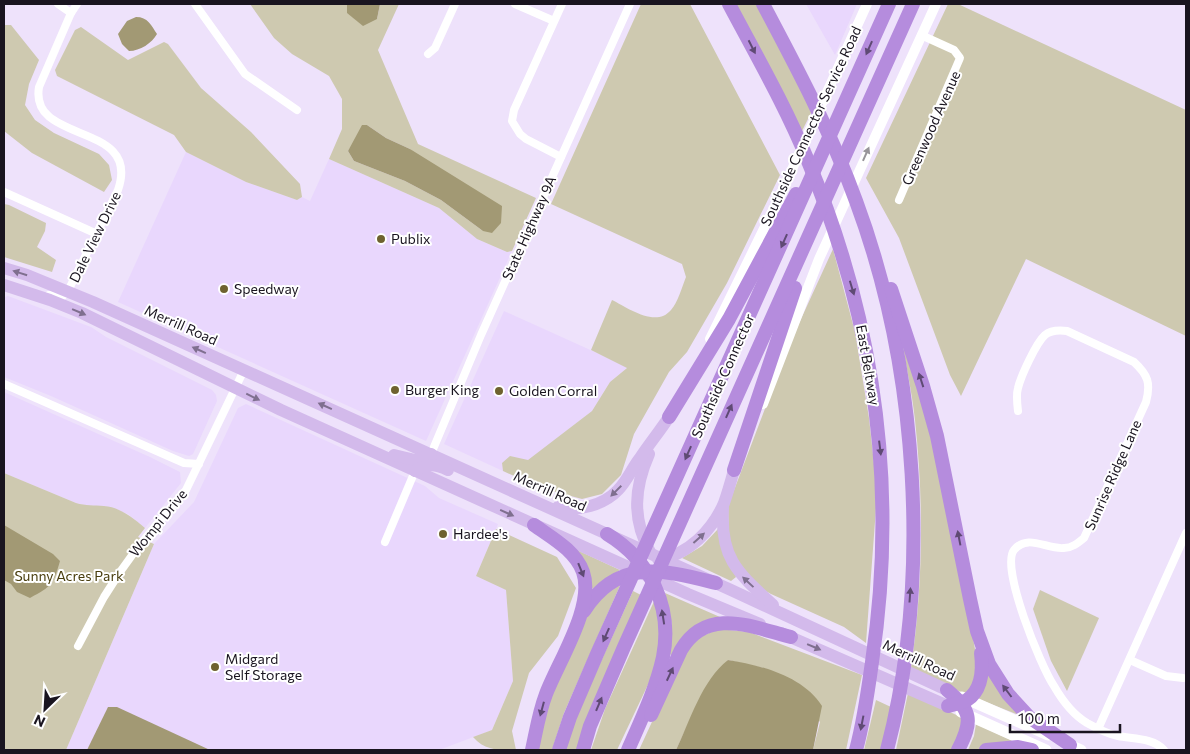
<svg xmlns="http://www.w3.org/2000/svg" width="1190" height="754" font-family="Commissioner,sans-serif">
<rect width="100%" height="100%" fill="#eee2fb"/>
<!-- built -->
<g fill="#e9d7fd">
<path d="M806 4H857L835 55Z"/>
<path d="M186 152 246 182 297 200 302 197 310 201 329 159 439 208 477 239 507 252 512 251 426 441 118 302Z"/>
<path d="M8 296 91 327 106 337 212 390 216 395 217 401 193 454 189 456 173 451 51 396 4 377V300L5 297Z"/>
<path d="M504 311 628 367 610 382 592 411 528 461 502 463 503 471 444 444Z"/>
<path d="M4 392 150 457 180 472 181 483 145 528 128 514 105 506H89L76 503 4 473Z"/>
<path d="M246 404 425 486 439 498 498 524 476 576 506 590 513 681 492 730 439 750H66L154 544 194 502 238 408Z"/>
</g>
<!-- green -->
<g fill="#cec9b0" fill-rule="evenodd">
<path d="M250 4H347V13L377 19 380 4H399L378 50 418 144 536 198 512 251 507 252 477 239 439 208 329 159 342 129V99L329 76 292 54 274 38ZM367 125 386 138 410 149 483 231 441 200 405 181 354 161 348 151Z"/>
<path d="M641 4H690L780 175 727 283 687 352 669 372 634 434 621 475 602 494 582 499 541 488 503 471 502 463 510 456 528 460 592 411 610 382 627 368 591 350 612 300C628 308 656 328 671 310 678 302 682 287 686 277L682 264 551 204Z"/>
<path d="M736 4H757L812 111 802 131Z"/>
<path d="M948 4H958L1186 110V336L1026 259 961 396 950 375 899 238 866 178Z"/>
<path d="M4 25H11L39 60 29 84 25 105 35 120 54 133 99 154 109 165 112 180 104 192 32 153 4 131Z"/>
<path d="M81 27 128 60 164 42 168 44 201 88 251 132 300 184 302 197 297 200 246 182 186 152 174 135 57 76 55 70 75 30Z"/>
<path d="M4 204 9 205 46 223 45 231 37 247 56 260 52 272 4 257Z"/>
<path d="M833 249 855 332 869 418 875 473 876 508 866 643 844 627 771 594 760 588 738 566 729 545 728 506 790 343Z"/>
<path d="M901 334 916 372 957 547 979 672 973 690 963 693 911 668C923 586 924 503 915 420 912 391 905 362 901 334Z"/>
<path d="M4 473 76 503C86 506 94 505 104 506 120 507 133 518 145 528L138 537 154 544 66 750H4Z"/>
<path d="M496 529 557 557 576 588 558 636 529 673 512 731 516 750C499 750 485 751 473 737L492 730 513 681 506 590 476 576Z"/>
<path d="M718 529 736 577 731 581 682 558 702 546Z"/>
<path d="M577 551H579L620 570 592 589Z"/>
<path d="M622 581 564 713 552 750H537L549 702 589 611 592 606Z"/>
<path d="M1040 590 1099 618 1067 691 1051 661 1033 609Z"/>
<path d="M633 591 641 595 578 750H565L578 712Z"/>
<path d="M665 593 720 617 672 656 670 654 672 624Z"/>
<path d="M656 597 661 640 653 674 617 750H591L605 709Z"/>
<path d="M719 629 749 632 862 675 846 750H813L820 722 767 669 728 660 689 722 676 750H639L681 659 697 638Z"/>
<path d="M987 671 1024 717 976 698Z"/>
<path d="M908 693 963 718 955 750H896Z"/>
<path d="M876 700 891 707 883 750H864Z"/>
<path d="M976 724 1013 741 979 750H968L974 736Z"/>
</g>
<!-- water -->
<g fill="#a29974">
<path d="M347 4H380L377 19 363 26 347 13Z"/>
<path d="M136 17C148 17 151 25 157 34 152 43 140 51 129 51L122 44 118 34 127 21Z"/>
<path d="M362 125H367L386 138 410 149 502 206 501 223 492 233 483 231 441 200 405 181 354 161 348 151Z"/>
<path d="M4 525 53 554 60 561C53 585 52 586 30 598L17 592 11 584 4 580Z"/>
<path d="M728 660C760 665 803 676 822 706L813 750H676C690 721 702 680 728 660Z"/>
<path d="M108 707H117L210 750H87Z"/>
</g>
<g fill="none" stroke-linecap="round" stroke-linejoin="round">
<!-- minor -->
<g stroke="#fff" stroke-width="8">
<path d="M58 4 71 13"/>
<path d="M195 4 245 74 297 110"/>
<path d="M515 4 554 21"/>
<path d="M428 54 435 48 455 4"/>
<path d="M561 157 526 139 520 134 512 121 514 110 562 4"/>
<path d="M4 192 97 234"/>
<path d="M899 200 960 58 954 50 921 35"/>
<path d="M49 295 63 296 68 291 118 190C142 121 29 145 39 87L71 13 77 4"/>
<path d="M4 384 184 463 199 464"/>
<path d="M1018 411C1017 403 1016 395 1018 388 1021 376 1036 343 1045 335 1051 330 1059 330 1067 331L1134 362C1148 375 1151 383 1146 402L1084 538C1078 543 1072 548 1064 548 1047 550 1028 533 1014 550 1000 567 1041 667 1054 686 1062 700 1072 714 1087 723 1096 728 1107 734 1118 736 1133 739 1154 738 1164 750"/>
<path d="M431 454 481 335 630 4"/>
<path d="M385 542 415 471"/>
<path d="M78 646 104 597 120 572 138 547 186 490 244 370"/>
<path d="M1130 660 1166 676 1183 678"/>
<path d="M1098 729 1186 533"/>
</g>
<!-- tertiary -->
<g stroke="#fff" stroke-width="10">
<path d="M710 339 779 198 867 4"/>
<path d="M763 404 819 259 936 4"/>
</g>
<!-- secondary -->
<g stroke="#fff" stroke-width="11">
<path d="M962 697 1048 735"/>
<path d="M961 712 1046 750"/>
<path d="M1063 742 1081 750"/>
</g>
<!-- primary -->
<g stroke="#d3baeb" stroke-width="12">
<path d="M4 268 27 275 93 302 731 590 947 690"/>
<path d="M4 285 50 300 82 313 281 410 688 594 760 624"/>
<path d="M649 454C634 488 632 519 650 552"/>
<path d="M394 455 415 460 431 454"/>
<path d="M415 471C427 463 435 464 448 470"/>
<path d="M558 507C578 512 604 505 618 490 627 481 632 468 640 458 649 444 660 431 669 417"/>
<path d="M723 508C720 559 738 573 773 605"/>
<path d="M658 559C688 556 713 529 724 503 728 492 731 481 734 470"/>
<path d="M781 633 948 706"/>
</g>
<!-- motorway -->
<g stroke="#b58cdd" stroke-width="14">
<path d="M729 4C756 55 786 107 808 161 876 323 898 488 872 662 868 691 864 721 856 750"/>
<path d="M763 4C797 68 831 132 856 201 918 368 932 578 887 750"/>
<path d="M891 289 923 386 937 436 970 599 977 631 989 664 1008 694 1029 717 1070 745"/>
<path d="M669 417 729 319 796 194"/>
<path d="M734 470 795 288"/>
<path d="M607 534C650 560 673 607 663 657 656 689 641 720 628 750"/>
<path d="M584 611C618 557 664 570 716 583"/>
<path d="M947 690C972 711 973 721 958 750"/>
<path d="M948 706C954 704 962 703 967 700 982 690 983 669 981 653"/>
<path d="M651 715 681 650C707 606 752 627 791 637"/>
<path d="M532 750C536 732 539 712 546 694 558 662 595 606 583 572 575 550 552 538 534 525"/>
<path d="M559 750 570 717 597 654 889 4"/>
<path d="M583 750 590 726 624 647 913 4"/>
<path d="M986 750 1018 747 1032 750"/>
</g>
</g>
<!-- one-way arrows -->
<defs><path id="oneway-solid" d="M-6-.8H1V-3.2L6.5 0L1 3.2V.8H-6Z" transform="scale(1.25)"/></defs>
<g fill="#5f4a74">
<use href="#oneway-solid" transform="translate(752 47) rotate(63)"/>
<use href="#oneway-solid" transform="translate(869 48) rotate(114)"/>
<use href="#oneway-solid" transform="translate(784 241) rotate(114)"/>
<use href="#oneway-solid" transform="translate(852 288) rotate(73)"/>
<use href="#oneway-solid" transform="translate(921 380) rotate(-108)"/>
<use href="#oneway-solid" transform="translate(729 411) rotate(-66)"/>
<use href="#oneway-solid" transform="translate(880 448) rotate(83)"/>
<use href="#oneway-solid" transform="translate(688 453) rotate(114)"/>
<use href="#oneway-solid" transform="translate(959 538) rotate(-101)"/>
<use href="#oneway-solid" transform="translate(581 570) rotate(68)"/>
<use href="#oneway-solid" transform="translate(910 595) rotate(-86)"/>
<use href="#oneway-solid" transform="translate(663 617) rotate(-99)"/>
<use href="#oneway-solid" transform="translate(606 635) rotate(114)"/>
<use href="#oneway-solid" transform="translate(670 674) rotate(-65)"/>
<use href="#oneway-solid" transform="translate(1007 691) rotate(-127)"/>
<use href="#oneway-solid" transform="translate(599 704) rotate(-67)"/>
<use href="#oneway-solid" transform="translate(542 709) rotate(105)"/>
<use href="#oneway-solid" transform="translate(862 723) rotate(101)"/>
</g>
<use fill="#98959a" href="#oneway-solid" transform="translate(866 154) rotate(-66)"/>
<g fill="#7f6f8f">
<use href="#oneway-solid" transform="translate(20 273) rotate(-162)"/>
<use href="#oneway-solid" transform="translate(79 312) rotate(23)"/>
<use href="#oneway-solid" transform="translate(199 350) rotate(-156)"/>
<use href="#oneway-solid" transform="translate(253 397) rotate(26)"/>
<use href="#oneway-solid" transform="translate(325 406) rotate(-156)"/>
<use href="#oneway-solid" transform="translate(616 491) rotate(135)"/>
<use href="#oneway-solid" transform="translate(507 513) rotate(24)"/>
<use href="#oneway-solid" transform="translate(699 538) rotate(-42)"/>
<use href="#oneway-solid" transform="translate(748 582) rotate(-137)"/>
<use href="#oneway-solid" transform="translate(814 647) rotate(23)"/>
</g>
<!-- markers -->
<g fill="#6e622f" stroke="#fff" stroke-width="2">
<circle cx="381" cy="239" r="5"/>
<circle cx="224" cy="289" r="5"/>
<circle cx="395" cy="390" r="5"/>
<circle cx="499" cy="391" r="5"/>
<circle cx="443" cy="534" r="5"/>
<circle cx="215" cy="667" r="5"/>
</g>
<g text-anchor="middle" stroke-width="4" stroke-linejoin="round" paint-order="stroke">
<!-- street labels -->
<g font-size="14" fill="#19141f" stroke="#fff">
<text transform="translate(811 126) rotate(-65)" y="5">Southside Connector Service Road</text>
<text transform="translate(931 128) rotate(-66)" y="5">Greenwood Avenue</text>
<text transform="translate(529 228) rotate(-66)" y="5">State Highway 9A</text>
<text transform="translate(95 237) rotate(-64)" y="5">Dale View Drive</text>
<text transform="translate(181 325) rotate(24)" y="5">Merrill Road</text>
<text transform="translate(868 365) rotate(80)" y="5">East Beltway</text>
<text transform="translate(723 376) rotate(-66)" y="5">Southside Connector</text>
<text transform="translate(1113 475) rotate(-66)" y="5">Sunrise Ridge Lane</text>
<text transform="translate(550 491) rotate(24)" y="5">Merrill Road</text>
<text transform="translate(158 523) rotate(-51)" y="5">Wompi Drive</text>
<text transform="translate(919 660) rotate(25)" y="5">Merrill Road</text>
</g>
<!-- poi labels -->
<g font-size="14" fill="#19141f" stroke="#fff" text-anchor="start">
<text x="391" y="244">Publix</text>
<text x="234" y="294">Speedway</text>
<text x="405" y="395">Burger King</text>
<text x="509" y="396">Golden Corral</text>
<text x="453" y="539">Hardee's</text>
<text x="225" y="664">Midgard<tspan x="225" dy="16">Self Storage</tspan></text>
</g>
<!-- park labels -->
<g font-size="14" fill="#483d0d" stroke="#fff">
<text x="69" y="581">Sunny Acres Park</text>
</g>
</g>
<!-- border -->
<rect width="1190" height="754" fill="none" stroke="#19141f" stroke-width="10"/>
<!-- north arrow -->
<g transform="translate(45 709) rotate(205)" stroke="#ffffff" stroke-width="4" paint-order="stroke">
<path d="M0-4L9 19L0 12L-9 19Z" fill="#19141f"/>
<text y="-8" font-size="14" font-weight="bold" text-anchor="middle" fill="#19141f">N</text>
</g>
<!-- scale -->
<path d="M1010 724v8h110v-8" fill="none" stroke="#19141f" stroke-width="2.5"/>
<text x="1018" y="724" font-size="15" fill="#19141f" stroke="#ffffff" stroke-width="4" paint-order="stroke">100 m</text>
</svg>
